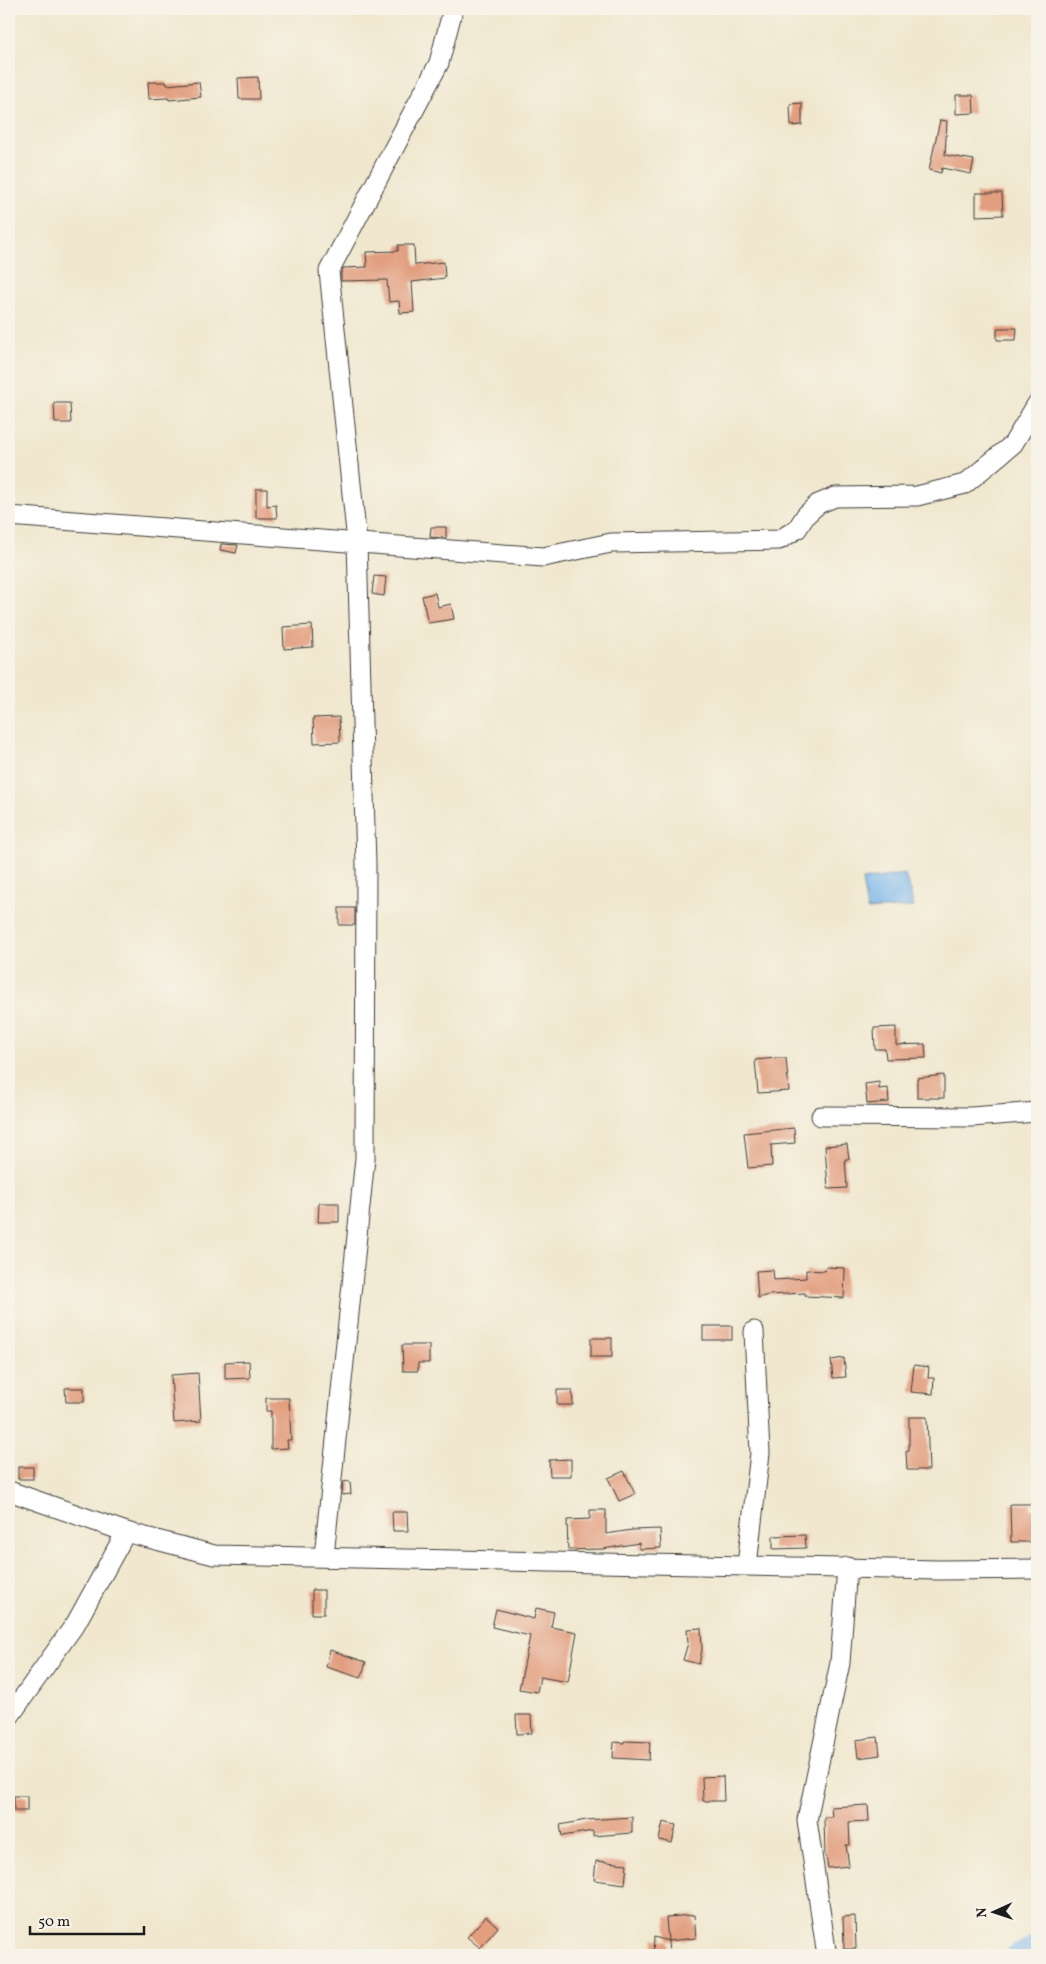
<svg xmlns="http://www.w3.org/2000/svg" width="1046" height="1964" font-family="Vollkorn,serif">
<rect width="100%" height="100%" fill="#f7f3e8"/>
<filter id="ink" filterUnits="userSpaceOnUse"><feTurbulence type="fractalNoise" baseFrequency=".02" numOctaves="2"/><feDisplacementMap in="SourceGraphic" scale="10" xChannelSelector="R" yChannelSelector="G"/><feConvolveMatrix kernelMatrix="1 2 1 2 8 2 1 2 1" color-interpolation-filters="sRGB"/></filter>
<filter id="wash" filterUnits="userSpaceOnUse"><feTurbulence type="fractalNoise" baseFrequency=".0096" numOctaves="4" result="noise"/><feDisplacementMap in="SourceGraphic" scale="20" xChannelSelector="R" yChannelSelector="G"/><feGaussianBlur stdDeviation="1.12" result="paint"/><feColorMatrix in="noise" values="0 0 0 0 0 0 0 0 0 0 0 0 0 0 0 0 0 1.4 0 .05"/><feComposite in="paint" operator="in"/></filter>
<g filter="url(#wash)">
<rect width="100%" height="100%" fill="#f0e7ce"/>
<!-- water -->
<path fill="#79b6eb" stroke="#4a6984" d="M905 874 914 907 867 910 862 880Z"/>
<g fill="none" stroke-linecap="round" stroke-linejoin="round">
<!-- canal -->
<path stroke="#79b6eb" stroke-width="16" d="M1013 1955 1037 1942"/>
</g>
<g id="blocks">
<!-- building -->
<g fill="#e29e7f">
<path d="M258 77 259 99H239L238 78Z"/>
<path d="M148 82H166L167 85 199 82 201 97 169 100 168 98 149 99Z"/>
<path d="M956 95H973L974 113 956 114Z"/>
<path d="M802 103V125L791 126 790 104Z"/>
<path d="M940 120 947 121 945 155 974 160 971 174 942 168 941 173 929 170Z"/>
<path d="M976 193H1002L1003 215 976 216Z"/>
<path d="M398 245H414L415 265 444 262 445 278 412 282 414 312 400 313 399 301 389 302 387 280 341 281V273L343 268 367 267 366 252 398 251Z"/>
<path d="M997 328H1017L1016 340H997Z"/>
<path d="M54 403H70L71 423H55Z"/>
<path d="M256 489H267V506L276 505 277 518H256Z"/>
<path d="M431 527H446V538L430 537Z"/>
<path d="M221 544 238 545 236 553 220 550Z"/>
<path d="M374 576 386 577 384 596 372 594Z"/>
<path d="M435 593 438 607 451 604 454 619 428 623 422 596Z"/>
<path d="M312 625 313 647 284 649 283 627Z"/>
<path d="M339 717 340 742 314 743 313 718Z"/>
<rect x="339" y="908" width="16" height="17"/>
<path d="M896 1027V1045L925 1044 926 1058 886 1059 885 1049H875L874 1028Z"/>
<path d="M776 1058H786L789 1091 758 1093 755 1060Z"/>
<path d="M944 1075V1098H917V1078Z"/>
<path d="M879 1082V1089L888 1088 889 1102 867 1104 865 1084Z"/>
<path d="M794 1128 795 1143 771 1145 772 1166 748 1168 744 1133Z"/>
<path d="M847 1144 849 1159H845L847 1188 828 1189 825 1146Z"/>
<path d="M319 1203H339V1222H318Z"/>
<path d="M826 1267 845 1268 844 1298 805 1296V1293L768 1295 758 1298 756 1271 773 1270 774 1280 806 1278V1270L825 1271Z"/>
<rect x="703" y="1326" width="29" height="14"/>
<rect x="591" y="1338" width="21" height="19"/>
<path d="M402 1345H429V1363H418V1371H403Z"/>
<path d="M844 1358 846 1377 833 1378 831 1360Z"/>
<path d="M249 1361 250 1378 225 1379V1362Z"/>
<path d="M914 1365 929 1367 928 1378H934L933 1394 911 1392Z"/>
<path d="M198 1373 201 1421 174 1423 171 1375Z"/>
<path d="M65 1388H84V1402H66Z"/>
<path d="M557 1390H572L573 1405H557Z"/>
<path d="M266 1398H289L291 1440H287L288 1448 271 1449V1411H266Z"/>
<path d="M909 1417H927L929 1470H907L906 1451 909 1450Z"/>
<path d="M571 1459V1476H550L549 1460Z"/>
<rect x="18" y="1467" width="15" height="12"/>
<path d="M624 1471 635 1494 619 1501 608 1478Z"/>
<path d="M350 1481 351 1494 342 1495 343 1482Z"/>
<path d="M1010 1504H1031V1509H1037V1542H1011Z"/>
<path d="M590 1510H606V1534L632 1530 660 1529 661 1548 639 1549V1543L603 1549 568 1550 567 1520 590 1519Z"/>
<path d="M392 1512H407L408 1531H393Z"/>
<path d="M805 1535 806 1548 773 1549V1536Z"/>
<rect x="312" y="1590" width="12" height="24"/>
<path d="M536 1608 554 1612 551 1627 577 1632 568 1682 540 1677 537 1692 519 1689 530 1636 492 1627 496 1609 534 1619Z"/>
<path d="M701 1628 702 1650 699 1664 683 1660 688 1643 687 1629Z"/>
<path d="M330 1650 366 1662 361 1678 326 1667Z"/>
<path d="M516 1715H531L532 1733 517 1734Z"/>
<path d="M878 1737 880 1755 858 1758 856 1740Z"/>
<path d="M624 1741 650 1742 649 1760 613 1758 614 1742 624 1743Z"/>
<path d="M723 1776 724 1801H703L702 1777Z"/>
<rect x="14" y="1796" width="13" height="15"/>
<path d="M868 1805 869 1821 849 1822 850 1845H846L849 1866 828 1868 826 1856H825L824 1817H832L831 1807Z"/>
<path d="M632 1817V1833L593 1836V1831L562 1836 560 1825 586 1820Z"/>
<path d="M663 1822 676 1825 672 1843 659 1840Z"/>
<path d="M596 1861 627 1864 625 1884 594 1880Z"/>
<path d="M694 1915 696 1938 668 1941 666 1917Z"/>
<path d="M486 1916 498 1927 480 1948 467 1937Z"/>
<path d="M855 1916 856 1949H844L843 1917Z"/>
<path d="M654 1937 668 1941 669 1955H653Z"/>
</g>
</g>
</g>
<g filter="url(#ink)">
<use href="#blocks" fill-opacity="0" stroke="#3c3a37" stroke-width="1"/>
<g fill="none" stroke-linecap="round" stroke-linejoin="round">
<defs>
<g id="minor">
<path d="M9 516 543 557 611 543 779 540 797 529 806 515 818 504 835 497 917 496 965 484 1013 444 1037 404"/>
<path d="M821 1116 971 1117 1037 1112"/>
<path d="M9 1491 126 1532 214 1555 939 1570 1037 1569"/>
<path d="M324 1556 365 1158 366 865 357 542 329 271 439 63 453 9"/>
<path d="M747 1565 760 1453 754 1331"/>
<path d="M9 1717 76 1623 126 1532"/>
<path d="M826 1950 807 1820 840 1663 847 1567"/>
</g>
</defs>
<!-- minor casing -->
<use href="#minor" stroke="#3c3a37" stroke-width="21"/>
<!-- minor -->
<use href="#minor" stroke="#fff" stroke-width="19"/>
</g>
</g>
<!-- margin -->
<rect width="1046" height="1964" fill="none" stroke="#f7f3e8" stroke-width="30"/>
<!-- north arrow -->
<g transform="translate(994 1912) rotate(267)" stroke="#f7f3e8" stroke-width="4" paint-order="stroke">
<path d="M0-4L9 19L0 12L-9 19Z" fill="#1c1c1c"/>
<text y="-8" font-size="14" font-weight="bold" text-anchor="middle" fill="#1c1c1c">N</text>
</g>
<!-- scale -->
<path d="M30 1926v8h114v-8" fill="none" stroke="#1c1c1c" stroke-width="2.5"/>
<text x="38" y="1926" font-size="15" fill="#1c1c1c" stroke="#f7f3e8" stroke-width="4" paint-order="stroke">50 m</text>
</svg>
